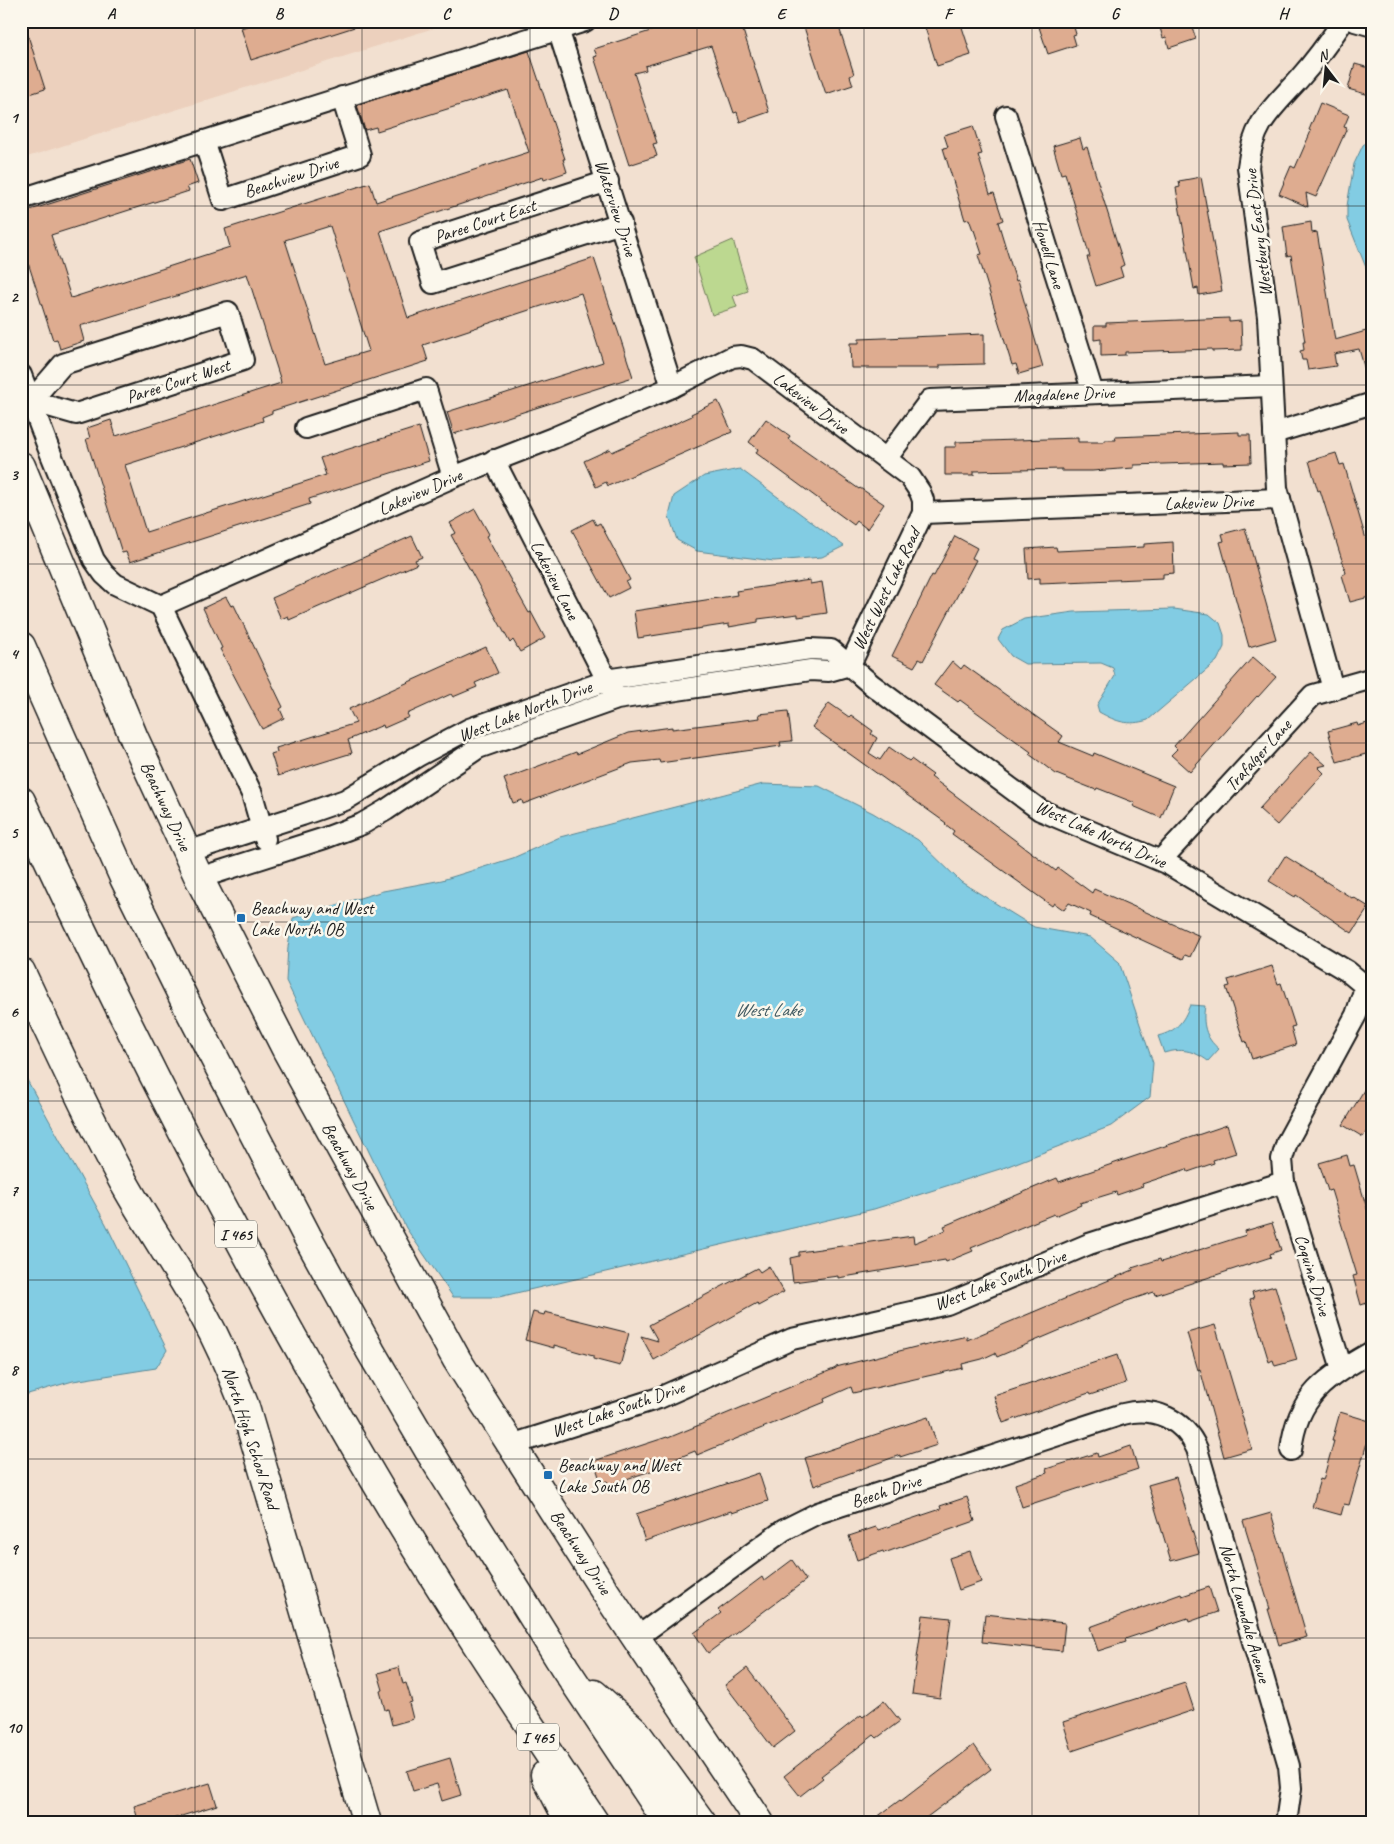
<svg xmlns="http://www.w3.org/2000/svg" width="1394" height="1844" font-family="Caveat,sans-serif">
<rect width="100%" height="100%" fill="#f2e0d0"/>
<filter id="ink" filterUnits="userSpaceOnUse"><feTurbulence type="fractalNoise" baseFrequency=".02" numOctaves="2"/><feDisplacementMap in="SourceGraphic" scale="10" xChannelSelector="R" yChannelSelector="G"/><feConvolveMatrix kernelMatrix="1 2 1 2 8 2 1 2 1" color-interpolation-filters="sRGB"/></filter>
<g filter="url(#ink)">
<!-- built -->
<path fill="#ecd0bd" d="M21 21H456L21 159Z"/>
<!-- green -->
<path fill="#bcd890" stroke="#6c7a56" d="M733 240 748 291 733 296 737 307 712 315 694 257Z"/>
<!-- water -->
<g fill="#82cce3" stroke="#598693">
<path d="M1373 138V280L1369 275 1347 220V206L1354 164 1363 145Z"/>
<path d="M740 469 844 546 822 557 774 561 697 551 677 540 669 516 674 496 704 476Z"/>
<path d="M1174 609 1209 614 1220 623 1224 635V647L1217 661 1148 720C1128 726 1117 722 1099 712L1097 705 1115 676 1113 668 1101 663 1025 664 1011 656 998 639 1003 630 1024 619 1074 612Z"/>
<path d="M763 784 819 786 873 813 918 840 961 882 1034 927 1090 937 1119 962 1153 1063 1150 1097 1111 1126 1003 1168 874 1209 499 1297H453L406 1228 286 981 288 947 293 918 383 891 442 880 513 858 560 837Z"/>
<path d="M1190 1005 1205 1006C1202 1023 1205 1038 1219 1049L1208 1061C1193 1050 1181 1048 1164 1053L1158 1036C1177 1031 1183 1022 1190 1005Z"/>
<path d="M21 1069 106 1224 167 1350 156 1368 73 1381 21 1396Z"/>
</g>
<!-- building -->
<g fill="#deac90" stroke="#1c1c1c" fill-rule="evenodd">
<path d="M262 21H363L364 24 251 60 241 28Z"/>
<path d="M682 21H740L769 112 740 122 737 112 734 113 711 46 645 66 646 70 634 73 657 143 653 144 657 156 629 165 594 57 597 56 594 49Z"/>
<path d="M802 21H837L854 74 850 76 853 85 826 94Z"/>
<path d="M923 21H960L971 55 937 66Z"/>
<path d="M1037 21H1072L1076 34 1073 35 1076 45 1048 54Z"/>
<path d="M1158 21H1190L1196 39 1169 48 1166 37 1163 38Z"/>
<path d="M21 23H24L45 89 21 97Z"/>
<path d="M529 51 565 159H563L567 172 544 180 543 177 380 231 408 318 594 258 633 377 454 434 447 412 603 362 581 293 423 345 428 361 272 411V413L262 417 263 421 125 465 146 532 326 475 320 458 419 427 429 461 309 499 310 504 130 562 126 552 122 553 94 464 86 439 90 438 87 428 111 420 116 436 281 383 280 378 247 274 80 326 84 341 60 349 57 339 53 340 21 241V213L190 159 198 183 187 187 189 191 51 235 71 298 230 247 225 229 370 183 376 202 529 152 508 90 377 131 376 127 365 130 357 105ZM330 226 369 351 325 364 285 240Z"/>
<path d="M1355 64 1373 69V96L1348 89Z"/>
<path d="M1320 103 1349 115 1344 127 1347 128 1316 197 1306 193 1308 207 1279 194 1291 166 1295 168 1311 131 1309 130Z"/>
<path d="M973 126 982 154 978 155 990 194 994 193 1003 220 998 222 1016 281 1018 280 1043 367 1019 374 1016 364 1012 365 978 255 982 254 974 230H973L969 219 965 220 943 148 948 147 944 135Z"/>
<path d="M1080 138 1083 149 1087 147 1124 265 1120 267 1123 277 1096 286 1087 257H1090L1065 173 1061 174 1053 146Z"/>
<path d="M1201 177 1222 291 1199 295 1198 288 1194 289 1176 188 1180 187 1179 181Z"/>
<path d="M1311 222 1312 233 1317 232 1335 340 1373 329V383L1369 384 1359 349 1334 354 1336 366 1308 370 1306 360H1302L1300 351 1304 350 1303 342H1305L1291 255 1287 256 1283 227Z"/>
<path d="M1229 318V322L1241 321 1242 350 1212 351V349L1125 352V355L1101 356V339L1094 340V326H1106V323Z"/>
<path d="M984 334V364L940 365V368H851L850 343H859V339Z"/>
<path d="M718 401 732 432 608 486 606 482 596 487 584 461 610 449 612 452 692 416 691 414Z"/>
<path d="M766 419 790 436 788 439 859 489 860 488 884 504 867 529 857 521 854 525 756 453 758 449 749 442Z"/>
<path d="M1239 432V435H1250L1251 463 1223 464V462L1134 465V468L1092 471H1062V469L974 471V475H945V447H956V442L1078 438V442H1104V440H1116L1115 437Z"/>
<path d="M1336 453 1340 465 1344 464 1373 563V596L1350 602 1342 575 1346 573 1320 490 1318 491 1309 461Z"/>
<path d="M475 509 489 534 486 536 529 613 531 612 545 638 520 652 513 640 510 643 451 535 456 533 450 523Z"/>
<path d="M593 519 596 525 600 523 630 580 626 582 629 588 609 598 572 530Z"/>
<path d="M1245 528 1276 639 1249 647 1220 542 1224 541 1222 534Z"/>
<path d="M412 536 422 557 415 560 417 564 289 620 288 616 281 619 272 598Z"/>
<path d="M955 536 977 548 972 558 976 560 923 661 919 659 914 667 892 656 932 575 934 576Z"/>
<path d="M1173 542 1174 573 1163 574V578L1040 583V578L1028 579 1026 549 1056 547 1057 551 1144 547V544Z"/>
<path d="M810 580V584L822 582 827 613 798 617V614L758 619V622L729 627V624L638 638 634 611 725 597 737 595 736 591Z"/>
<path d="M226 597 231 606 234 605 283 707 280 709 284 718 262 729 220 649 222 648 203 608Z"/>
<path d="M486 647 498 673 475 683 477 687 453 697 451 694 407 714 409 717 384 728 383 725 348 740 352 753 278 776 271 754 277 752 276 748 356 723 349 709Z"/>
<path d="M1253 657 1276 677 1258 697 1257 696 1190 772 1171 755 1177 749 1174 746Z"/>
<path d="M952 661 961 669 964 665 1063 736 1059 742 1093 756 1094 753 1174 786 1161 818 1133 806 1135 803 1097 788 1096 790 1056 774 1029 754 1031 752 960 700 958 702 934 685Z"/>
<path d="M829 703 849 717 851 715 873 731 871 734 877 738 869 753 880 760 889 747 909 761 911 759 933 775 931 777 1056 871 1058 868 1092 893 1094 889 1200 936 1190 957 1185 955 1183 959 1090 916 1091 913 1069 903 1064 910 1054 903 1052 906 952 834 954 831 945 824 946 823 812 727Z"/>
<path d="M788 711 792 741 780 742 781 746 660 763 659 760 632 763 523 804 522 800 513 803 504 779 576 752 577 754 628 733 672 727V729L760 718 759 714Z"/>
<path d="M1373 721V752L1337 762 1328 731 1357 723 1358 726Z"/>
<path d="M1311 752 1326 765 1318 767 1324 773 1277 825 1259 809Z"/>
<path d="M1285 856 1352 898 1353 897 1369 907 1352 933 1296 895 1295 897 1269 881Z"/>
<path d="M1272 966 1278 984 1281 983 1295 1026 1291 1027 1296 1045 1252 1059 1246 1041 1244 1042 1226 987 1230 986 1228 980Z"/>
<path d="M1373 1075V1136L1366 1132 1363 1137 1343 1125Z"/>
<path d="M1227 1125 1236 1153 1213 1160 1214 1163 1188 1172 1187 1169 1142 1184 1143 1186 1117 1195 1116 1192 1080 1203 1081 1205 1055 1216 1054 1214 971 1248 973 1251 946 1262 945 1260 838 1278V1276L793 1282 790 1258 799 1256V1252L913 1236 914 1243 946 1230 944 1226 1057 1178 1059 1182Z"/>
<path d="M1347 1155 1350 1166 1354 1165 1373 1229V1301L1361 1305 1353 1276 1357 1275 1331 1190 1328 1191 1319 1163Z"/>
<path d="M1272 1223 1281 1250 1270 1254 1271 1257 1155 1295 1154 1292 1124 1302V1303L997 1357 995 1353 982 1359 962 1364 963 1368 853 1393 851 1387 824 1399 825 1402 697 1455 695 1451 668 1462 669 1465 608 1485 607 1481 601 1483 594 1461 667 1437 668 1438 836 1368V1367L923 1345V1346L967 1336V1340L1133 1270 1132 1268 1160 1259 1161 1262 1246 1235 1245 1231Z"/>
<path d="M769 1266 784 1292 758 1306 757 1303 654 1360 641 1336 658 1341 649 1325 757 1268 760 1272Z"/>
<path d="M1275 1286 1297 1360 1275 1366 1273 1360 1269 1362 1250 1299 1254 1298 1252 1292Z"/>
<path d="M533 1312 544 1315 545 1312 629 1333 620 1366 593 1359V1356L554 1345V1348L525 1340Z"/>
<path d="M1215 1325 1252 1449 1224 1457 1200 1369 1198 1370 1187 1333Z"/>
<path d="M1117 1355 1126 1383 1090 1395 1089 1393 1003 1423 994 1396Z"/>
<path d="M1340 1412 1373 1422 1349 1505 1344 1504 1341 1515 1312 1507 1320 1479 1323 1480 1334 1441H1332Z"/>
<path d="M928 1417 937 1445 900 1457V1455L814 1486 805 1458Z"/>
<path d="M1131 1446 1138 1469 1022 1507 1015 1484 1047 1473 1046 1469 1097 1453 1098 1457Z"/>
<path d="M759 1473 768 1501 732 1513 731 1511 645 1541 636 1514Z"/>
<path d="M1176 1477 1199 1553 1171 1561 1148 1485Z"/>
<path d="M967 1497 975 1521 884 1553 883 1551 857 1560 849 1536 876 1527 878 1530 941 1509 940 1506Z"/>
<path d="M1271 1513 1307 1637 1279 1645 1268 1609H1270L1243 1521Z"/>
<path d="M970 1551 981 1582 959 1590 949 1558Z"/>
<path d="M792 1560 806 1580 708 1653 694 1633 721 1613 718 1610 762 1577 764 1581Z"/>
<path d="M1209 1587 1217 1612 1189 1622 1188 1618 1125 1639 1126 1642 1098 1651 1090 1627 1181 1594 1182 1596Z"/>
<path d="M985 1614 1065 1623 1062 1651 982 1642Z"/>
<path d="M923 1615 951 1618 940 1698 912 1694Z"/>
<path d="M399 1667 403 1684 406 1683 412 1702 409 1703 413 1719 392 1725 388 1709 385 1710 380 1691 383 1690 378 1673Z"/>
<path d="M747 1668 795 1731 773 1748 725 1685Z"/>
<path d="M1185 1683 1194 1710 1072 1751 1063 1722Z"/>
<path d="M884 1701 900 1721 877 1738 874 1735 821 1776 823 1778 800 1796 784 1776 861 1715 863 1717Z"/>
<path d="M974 1745 991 1769 919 1823H869L900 1800 901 1801Z"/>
<path d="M450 1758 461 1795 442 1801 437 1784 413 1791 407 1771Z"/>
<path d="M210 1783 217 1805 159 1823H139L134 1806Z"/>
</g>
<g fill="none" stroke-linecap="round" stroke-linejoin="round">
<defs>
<g id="street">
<path d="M1355 21 1373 26"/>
<path d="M558 29 672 387"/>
<path d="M1006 116 1093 393"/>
<path d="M204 141 223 200 360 155 342 97"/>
<path d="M608 181 420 242 433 283 621 223"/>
<path d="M21 199 585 21"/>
<path d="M228 312 243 360 76 414 31 401 63 364Z"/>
<path d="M21 375 48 447 94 560 104 574 115 584 161 606 252 794 265 839"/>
<path d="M306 428 426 389 453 477"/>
<path d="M1274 433 1373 403"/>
<path d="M886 459 930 400 1271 386"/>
<path d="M494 460 613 692"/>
<path d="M923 513 1280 499"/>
<path d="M161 606 453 477 553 438 672 387 732 357 741 356 753 359 910 477 920 492 923 500V513L850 665"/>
<path d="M1333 689 1277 488 1268 317 1248 167C1253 123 1270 111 1299 79 1315 61 1329 42 1343 21"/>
<path d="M187 852 302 815 345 800 418 756 469 729 612 679 810 649 831 650 872 685 1040 810 1168 864 1347 971 1364 985"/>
<path d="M1161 860 1313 695 1373 678"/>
<path d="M199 878 325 838 362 824 386 810 478 748 617 699 811 670 829 671 850 665"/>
<path d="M1342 1369 1284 1182 1282 1159 1287 1142 1356 1015 1363 994 1364 985"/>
<path d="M511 1445 659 1398 792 1339 947 1304 1089 1244 1284 1182"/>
<path d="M1291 1450C1297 1394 1328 1377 1373 1351"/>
<path d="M636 1638 784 1530 818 1513 1123 1414C1154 1406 1184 1419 1197 1449L1289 1766 1291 1788 1286 1823"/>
</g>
<g id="secondary">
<path d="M21 466 134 738 199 878 286 1049 457 1360 606 1593 760 1823"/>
<path d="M21 972C54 1042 86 1113 123 1181 148 1226 178 1269 203 1314 219 1343 232 1373 244 1404L367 1823"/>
</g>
<g id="highway">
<path d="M21 646 124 878 189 1009 307 1236 371 1352 428 1449 565 1668 668 1823"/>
<path d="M21 801C124 1024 236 1243 360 1455 433 1581 514 1702 595 1823"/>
<path d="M594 1694 635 1731 702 1823"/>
<path d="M545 1775 570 1823"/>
</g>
</defs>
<!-- street casing -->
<use href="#street" stroke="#1c1c1c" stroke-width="24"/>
<!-- secondary casing -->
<use href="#secondary" stroke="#1c1c1c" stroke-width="31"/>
<!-- highway casing -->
<use href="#highway" stroke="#1c1c1c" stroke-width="31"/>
<!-- street -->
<use href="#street" stroke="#fbf7ec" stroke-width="20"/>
<!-- secondary -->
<use href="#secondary" stroke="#fbf7ec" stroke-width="28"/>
<!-- highway -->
<use href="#highway" stroke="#fbf7ec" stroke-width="28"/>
</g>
</g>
<!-- grid -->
<path fill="none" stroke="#1c1c1c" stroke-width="1" stroke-opacity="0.55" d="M195 21V1823M362 21V1823M530 21V1823M697 21V1823M864 21V1823M1032 21V1823M1199 21V1823M21 206H1373M21 385H1373M21 564H1373M21 743H1373M21 922H1373M21 1101H1373M21 1280H1373M21 1459H1373M21 1638H1373"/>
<!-- markers -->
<g fill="#1f6fb2" stroke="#fbf7ec" stroke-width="2">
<rect x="236" y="913" width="10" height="10" rx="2.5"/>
<rect x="543" y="1470" width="10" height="10" rx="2.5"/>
</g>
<g text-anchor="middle" stroke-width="5" stroke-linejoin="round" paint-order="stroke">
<!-- shield labels -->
<g fill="#fbf7ec" stroke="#5f5e5a" stroke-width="1">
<rect x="215" y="1220.5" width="42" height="27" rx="4"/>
<rect x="517" y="1723.5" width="42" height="27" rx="4"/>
</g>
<g font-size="16" font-weight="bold" fill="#1c1c1c">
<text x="236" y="1240">I 465</text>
<text x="538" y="1743">I 465</text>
</g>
<!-- street labels -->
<g font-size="18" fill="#1c1c1c" stroke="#fbf7ec">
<text transform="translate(291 177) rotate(-18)" y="6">Beachview Drive</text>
<text transform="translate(616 208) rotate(72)" y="6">Waterview Drive</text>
<text transform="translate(485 221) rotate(-18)" y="6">Paree Court East</text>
<text transform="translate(1258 233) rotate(-97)" y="6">Westbury East Drive</text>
<text transform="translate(1049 254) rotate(73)" y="6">Howell Lane</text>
<text transform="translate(178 381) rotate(-18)" y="6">Paree Court West</text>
<text transform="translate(1064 394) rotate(-2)" y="6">Magdalene Drive</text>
<text transform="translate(811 403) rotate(37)" y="6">Lakeview Drive</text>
<text transform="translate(420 492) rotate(-24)" y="6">Lakeview Drive</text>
<text transform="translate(1209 502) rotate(-2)" y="6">Lakeview Drive</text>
<text transform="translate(555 580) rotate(63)" y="6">Lakeview Lane</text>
<text transform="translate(886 589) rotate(-64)" y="6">West West Lake Road</text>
<text transform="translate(525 711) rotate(-21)" y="6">West Lake North Drive</text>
<text transform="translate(1258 755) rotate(-48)" y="6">Trafalger Lane</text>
<text transform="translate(166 806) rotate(65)" y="6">Beachway Drive</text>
<text transform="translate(1101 834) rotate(24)" y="6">West Lake North Drive</text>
<text transform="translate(350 1166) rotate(61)" y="6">Beachway Drive</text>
<text transform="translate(1313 1275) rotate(73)" y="6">Coquina Drive</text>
<text transform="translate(1000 1280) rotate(-21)" y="6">West Lake South Drive</text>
<text transform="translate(618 1409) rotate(-19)" y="6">West Lake South Drive</text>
<text transform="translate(251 1438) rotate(72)" y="6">North High School Road</text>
<text transform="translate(886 1491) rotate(-18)" y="6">Beech Drive</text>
<text transform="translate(581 1552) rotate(57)" y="6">Beachway Drive</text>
<text transform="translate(1245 1613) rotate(74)" y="6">North Lawndale Avenue</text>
</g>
<!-- poi labels -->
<g font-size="18" fill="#1c1c1c" stroke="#fbf7ec" text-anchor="start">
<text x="251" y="914">Beachway and West<tspan x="251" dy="21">Lake North OB</tspan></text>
<text x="558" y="1471">Beachway and West<tspan x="558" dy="21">Lake South OB</tspan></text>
</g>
<!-- water labels -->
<g font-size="19" font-style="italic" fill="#405a62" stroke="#fbf7ec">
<text x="768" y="1016">West Lake</text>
</g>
</g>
<!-- margin -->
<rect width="1394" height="1844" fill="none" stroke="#fbf7ec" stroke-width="55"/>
<!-- north arrow -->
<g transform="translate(1326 68) rotate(344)" stroke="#fbf7ec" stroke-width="4" paint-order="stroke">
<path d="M0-4L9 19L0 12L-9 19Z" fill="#1c1c1c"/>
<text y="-8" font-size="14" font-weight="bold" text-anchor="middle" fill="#1c1c1c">N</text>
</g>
<rect x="28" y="28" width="1338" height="1788" fill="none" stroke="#1c1c1c" stroke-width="2"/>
<g font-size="16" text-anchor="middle" font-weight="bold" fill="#1c1c1c">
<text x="111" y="19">A</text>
<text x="279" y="19">B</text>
<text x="446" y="19">C</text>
<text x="613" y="19">D</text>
<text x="781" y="19">E</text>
<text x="948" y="19">F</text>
<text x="1115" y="19">G</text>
<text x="1283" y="19">H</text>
<text x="14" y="123">1</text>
<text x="14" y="302">2</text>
<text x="14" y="480">3</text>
<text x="14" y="659">4</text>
<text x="14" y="838">5</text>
<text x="14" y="1017">6</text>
<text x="14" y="1196">7</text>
<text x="14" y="1375">8</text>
<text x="14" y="1554">9</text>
<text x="14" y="1733">10</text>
</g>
</svg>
